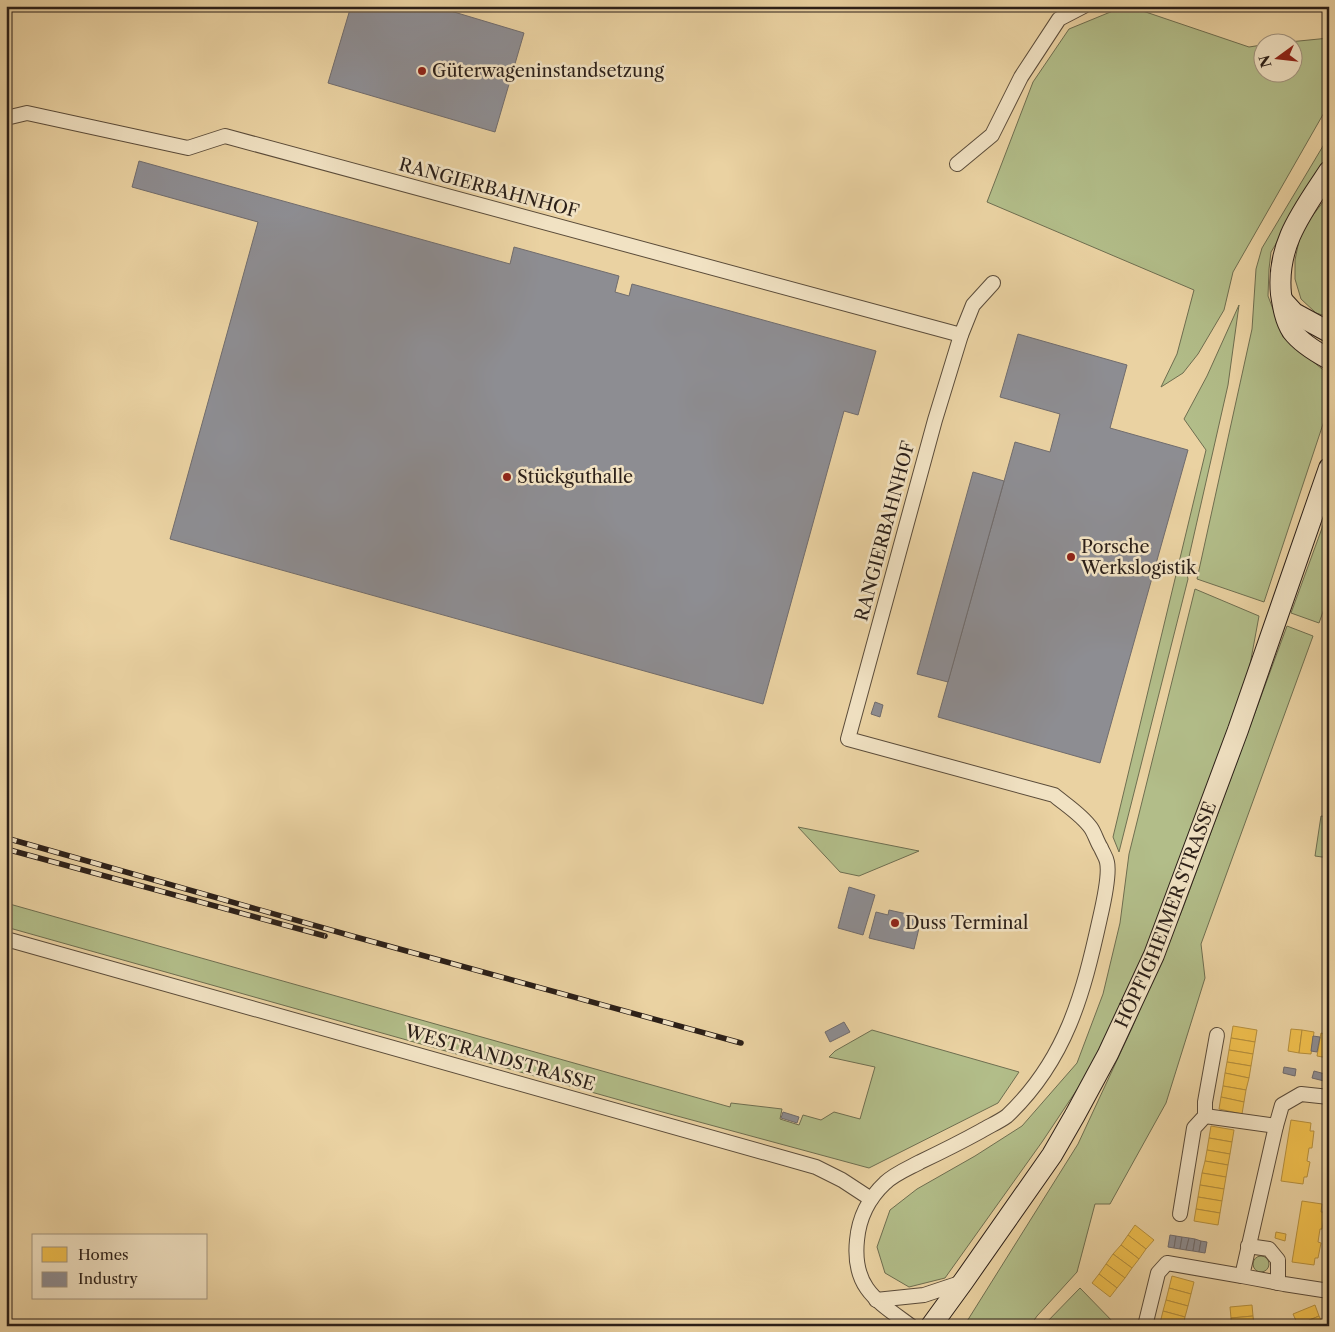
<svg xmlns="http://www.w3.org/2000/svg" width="1335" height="1332" font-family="'Libre Caslon Text',serif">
<rect width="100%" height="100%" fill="#ead2a2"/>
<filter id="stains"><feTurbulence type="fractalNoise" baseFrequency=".004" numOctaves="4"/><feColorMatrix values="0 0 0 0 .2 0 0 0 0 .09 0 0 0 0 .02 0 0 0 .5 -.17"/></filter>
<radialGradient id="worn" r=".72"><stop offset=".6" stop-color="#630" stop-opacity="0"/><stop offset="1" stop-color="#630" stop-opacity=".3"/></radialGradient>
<!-- green -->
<g fill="#b2bd89" stroke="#6e6e50">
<path d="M1125 6H1128L1249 47 1262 45V72H1292V42H1289L1329 38V104L1233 272 1224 310 1198 354 1183 373 1161 387 1177 354 1194 290 987 202 1033 82 1069 29Z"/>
<path d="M1329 136V157L1271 252 1269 269 1268 296 1284 338 1327 373 1329 380V406L1264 602 1197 579 1252 329 1256 269 1262 248Z"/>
<path d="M1329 194V317L1316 313 1301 299 1295 279V260L1301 231Z"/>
<path d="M1239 305 1228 385 1186 570 1188 579 1119 852 1113 837 1206 450 1184 419 1207 376Z"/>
<path d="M1329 509V595L1319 623 1291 613Z"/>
<path d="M1195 589 1259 616 1249 670 1212 781 1139 967 1086 1076 1042 1142 945 1278 909 1287 885 1273 877 1247 890 1210 917 1189 975 1156 1022 1126 1077 1063 1103 994 1120 923 1129 854Z"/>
<path d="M1287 626 1313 636 1201 944 1205 978 1166 1103 1110 1204H1095L1077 1272 1037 1316 1030 1326H964L1078 1144 1132 1028 1183 908Z"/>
<path d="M1321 816 1329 817V858L1315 856Z"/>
<path d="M798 827 919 851 859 876 840 872Z"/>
<path d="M6 903 730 1107 731 1103 782 1109 780 1119 799 1125 803 1115 821 1120 834 1112 860 1119 875 1067 829 1057 835 1051 872 1030 1019 1072 998 1103 869 1168 655 1110 6 927Z"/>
<circle cx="1261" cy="1264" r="8"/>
<path d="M1080 1288 1117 1326H1043Z"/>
</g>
<!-- homes -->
<g fill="#f2c14e" stroke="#b6903e">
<path d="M1233 1026 1257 1030 1255 1042 1231 1038Z"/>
<path d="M1291 1029 1302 1030 1299 1053 1288 1051Z"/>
<path d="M1302 1030 1314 1032 1311 1054 1299 1053Z"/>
<path d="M1321 1033 1329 1035 1328 1058 1317 1056Z"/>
<path d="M1231 1038 1255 1042 1253 1054 1229 1050Z"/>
<path d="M1229 1050 1253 1054 1251 1066 1227 1062Z"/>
<path d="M1227 1062 1251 1066 1249 1078 1225 1073Z"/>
<path d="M1225 1073 1249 1078 1246 1090 1223 1086Z"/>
<path d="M1223 1086 1246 1090 1244 1102 1221 1097Z"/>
<path d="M1221 1097 1244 1102 1242 1114 1219 1109Z"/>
<path d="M1291 1120 1311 1123 1310 1131H1314L1312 1148H1309L1307 1161 1310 1162 1307 1177H1304L1303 1184 1281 1181Z"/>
<path d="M1211 1126 1234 1130 1232 1142 1209 1138Z"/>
<path d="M1209 1138 1232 1142 1230 1154 1207 1150Z"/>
<path d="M1207 1150 1230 1154 1228 1165 1205 1161Z"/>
<path d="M1205 1161 1228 1165 1226 1177 1202 1173Z"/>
<path d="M1202 1173 1226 1177 1224 1189 1200 1185Z"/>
<path d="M1200 1185 1224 1189 1222 1201 1198 1197Z"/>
<path d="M1198 1197 1222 1201 1220 1213 1196 1209Z"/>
<path d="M1302 1201 1322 1204 1321 1212H1325L1322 1229H1320L1318 1242 1321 1243 1318 1258H1315L1314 1265 1292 1262Z"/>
<path d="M1196 1209 1220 1213 1218 1225 1194 1221Z"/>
<path d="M1135 1225 1154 1240 1146 1249 1128 1235Z"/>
<path d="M1276 1232 1286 1234 1285 1241 1275 1238Z"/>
<path d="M1128 1235 1146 1249 1139 1259 1121 1245Z"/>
<path d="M1121 1245 1139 1259 1132 1268 1113 1254Z"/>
<path d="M1113 1254 1132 1268 1125 1278 1106 1264Z"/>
<path d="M1106 1264 1125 1278 1117 1288 1099 1274Z"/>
<path d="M1099 1274 1117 1288 1110 1297 1092 1283Z"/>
<path d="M1172 1276 1194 1282 1191 1294 1169 1288Z"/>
<path d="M1169 1288 1191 1294 1188 1306 1166 1300Z"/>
<path d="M1166 1300 1188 1306 1185 1317 1163 1311Z"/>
<path d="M1252 1305 1253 1316 1231 1318 1230 1307Z"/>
<path d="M1315 1305 1319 1316 1298 1325 1293 1314Z"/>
<path d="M1163 1311 1185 1317 1183 1326H1170L1160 1323Z"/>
<path d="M1253 1316 1254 1326H1231V1318Z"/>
<path d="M1319 1316 1324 1326H1298V1325Z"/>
</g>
<!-- industry -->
<g fill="#8d8d92" stroke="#706c6d">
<path d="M351 6H434L524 33 495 132 328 83Z"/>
<path d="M139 161 510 264 514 247 619 276 615 292 629 296 632 284 876 351 858 415 844 411 763 704 170 539 258 222 132 187Z"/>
<path d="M1018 334 1127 365 1110 428 1188 450 1100 763 938 717 1015 442 1050 452 1060 414 1000 397Z"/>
<path d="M973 472 1004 481 948 682 917 674Z"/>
<path d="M875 702 883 705 880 717 871 714Z"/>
<path d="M849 887 875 895 863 935 838 928Z"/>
<path d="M889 910 916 916 914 922 920 924 914 949 869 938 876 912 888 915Z"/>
<path d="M844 1022 850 1032 830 1042 825 1032Z"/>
<path d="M1313 1036 1320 1037 1317 1052 1311 1051Z"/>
<path d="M1284 1067 1296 1069 1295 1076 1283 1073Z"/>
<path d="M1314 1071 1325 1074 1324 1081 1312 1078Z"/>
<path d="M783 1112 799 1117 797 1123 781 1118Z"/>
<path d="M1170 1235 1176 1236 1174 1248 1168 1247Z"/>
<path d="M1176 1236 1182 1237 1180 1249 1174 1248Z"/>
<path d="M1182 1237 1189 1238 1186 1250 1180 1249Z"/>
<path d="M1189 1238 1195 1239 1193 1251 1186 1250Z"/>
<path d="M1195 1239 1201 1241 1199 1252 1193 1251Z"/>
<path d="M1201 1241 1207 1242 1205 1253 1199 1252Z"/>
</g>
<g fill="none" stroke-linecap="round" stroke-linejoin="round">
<defs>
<g id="street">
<path d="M6 118 27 113 188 148 225 136 961 335"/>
<path d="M957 164 992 135 1021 77 1059 19 1084 6"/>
<path d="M6 939 816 1167 842 1180 871 1199"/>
<path d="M1329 1097 1301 1094 1282 1105 1276 1126 1242 1276 1284 1284 1329 1291"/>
<path d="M1205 1116 1276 1126"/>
<path d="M1180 1214 1194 1128 1205 1116V1102L1217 1035"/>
<path d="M1248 1246 1269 1249 1278 1260V1283"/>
<path d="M876 1300 924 1295 963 1282"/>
<path d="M911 1326C877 1301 852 1288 857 1240 859 1218 869 1198 885 1183 894 1174 909 1168 920 1162 941 1152 961 1142 981 1131 989 1126 999 1122 1007 1116 1066 1060 1083 995 1100 918 1103 905 1110 875 1107 862 1106 857 1103 853 1101 848 1097 842 1095 834 1091 828 1082 815 1066 805 1054 795L848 739 935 420 961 335 973 305 993 283"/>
<path d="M1145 1326 1158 1273 1167 1263 1242 1276"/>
</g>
<g id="secondary">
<path d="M1329 171C1303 211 1276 244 1281 294 1283 307 1285 320 1292 331 1301 343 1316 352 1329 359"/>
<path d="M1283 301 1294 313 1329 332"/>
<path id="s1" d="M931 1326 963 1282 1052 1155 1075 1115 1108 1054 1154 955 1238 730 1329 468"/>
</g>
</defs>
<!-- street casing -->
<use href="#street" stroke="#5b4c3a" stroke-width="16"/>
<!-- secondary casing -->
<use href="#secondary" stroke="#2b1f18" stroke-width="22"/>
<!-- street -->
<use href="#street" stroke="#f1e2c3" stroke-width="14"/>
<!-- secondary -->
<use href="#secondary" stroke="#f1e2c3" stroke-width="20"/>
<defs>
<g id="rail">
<path d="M6 838 352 936 741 1043"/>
<path d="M6 849 325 936"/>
</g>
</defs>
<!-- rail casing -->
<use href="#rail" stroke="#2b1f18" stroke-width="5.5"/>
<!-- rail -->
<use href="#rail" stroke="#f1e2c3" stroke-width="4" stroke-dasharray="11" stroke-linecap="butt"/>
</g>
<!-- markers -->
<g fill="#8f2418" stroke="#f1e2c3" stroke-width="2">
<circle cx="422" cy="71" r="5"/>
<circle cx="507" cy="477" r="5"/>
<circle cx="1071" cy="557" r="5"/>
<circle cx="895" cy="923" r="5"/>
</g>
<g text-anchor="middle" stroke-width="5" stroke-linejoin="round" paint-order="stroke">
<!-- poi labels -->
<g font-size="18" fill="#2b1f18" stroke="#f1e2c3" text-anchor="start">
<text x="432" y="77">Güterwageninstandsetzung</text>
<text x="517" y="483">Stückguthalle</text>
<text x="1081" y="553">Porsche<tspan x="1081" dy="21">Werkslogistik</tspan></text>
<text x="905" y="929">Duss Terminal</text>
</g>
<!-- street labels -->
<g font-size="18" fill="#2b1f18" stroke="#f1e2c3">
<text transform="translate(489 188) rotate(15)" y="6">RANGIERBAHNHOF</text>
<text transform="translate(885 531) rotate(-75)" y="6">RANGIERBAHNHOF</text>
<text dy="6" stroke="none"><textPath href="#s1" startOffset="476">HÖPFIGHEIMER STRASSE</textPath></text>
<text transform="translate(500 1058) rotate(16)" y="6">WESTRANDSTRASSE</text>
</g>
</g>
<!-- margin -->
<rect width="1335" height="1332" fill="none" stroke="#ead2a2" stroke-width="25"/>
<rect x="8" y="8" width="1320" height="1317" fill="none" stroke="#2b1f18" stroke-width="2.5"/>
<rect x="12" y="12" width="1310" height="1307" fill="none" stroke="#2b1f18"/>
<!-- legend -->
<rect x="32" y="1234" width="175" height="65" fill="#f1e2c3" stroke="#a2947f"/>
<rect x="42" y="1247" width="25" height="15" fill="#f2c14e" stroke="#a2947f"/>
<text x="78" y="1260" font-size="15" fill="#2b1f18">Homes</text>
<rect x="42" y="1272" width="25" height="15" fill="#8d8d92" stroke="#a2947f"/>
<text x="78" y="1284" font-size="15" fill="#2b1f18">Industry</text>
<!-- north arrow -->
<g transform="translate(1278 58) rotate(255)"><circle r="24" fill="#f1e2c3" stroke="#a2947f"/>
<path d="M0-4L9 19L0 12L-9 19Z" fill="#8f2418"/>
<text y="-8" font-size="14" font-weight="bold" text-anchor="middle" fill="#2b1f18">N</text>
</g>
<rect width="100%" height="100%" filter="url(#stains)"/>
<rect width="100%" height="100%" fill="url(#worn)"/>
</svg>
